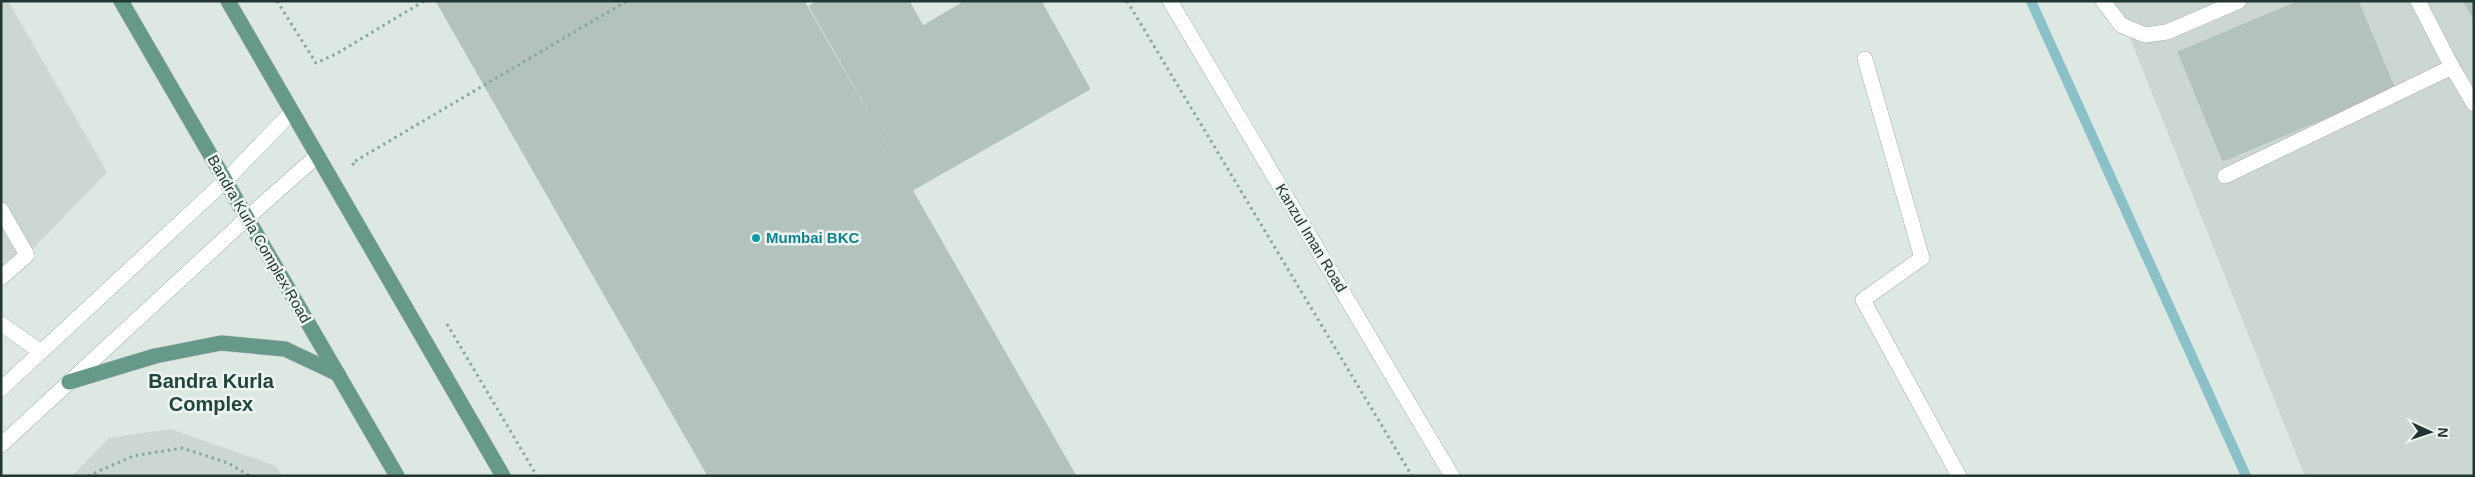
<svg xmlns="http://www.w3.org/2000/svg" width="2475" height="477" font-family="Helvetica,sans-serif">
<rect width="100%" height="100%" fill="#dee8e3"/>
<!-- built -->
<g fill="#ccd7d2">
<path d="M1 1H8L107 172 1 282Z"/>
<path d="M2110 1H2474V476H2305L2120 13Z"/>
<path d="M171 429 276 466 282 476H72L109 438Z"/>
</g>
<g fill="none" stroke-linecap="round" stroke-linejoin="round">
<!-- stream -->
<path stroke="#8ac0c8" stroke-width="10" d="M2031 1 2246 476"/>
</g>
<!-- building -->
<g fill="#b4c2bc" stroke="#b1c1ba">
<path d="M436 1H804L1076 476H708Z"/>
<path d="M818 1H909L923 26 965 1H1041L1090 89 913 190 809 6Z"/>
<path d="M2299 1H2358L2395 89 2223 161 2178 52Z"/>
<path d="M2463 1H2474V19Z"/>
</g>
<g fill="none" stroke-linecap="round" stroke-linejoin="round">
<defs>
<g id="service">
<path d="M2103 1 2121 25 2145 35 2167 32 2239 1"/>
<path d="M2418 1 2452 67 2474 104"/>
<path d="M1865 59 1922 258 1863 300 1959 476"/>
<path d="M2225 176 2452 67"/>
<path d="M1 210 27 255 1 278"/>
<path d="M1 324 41 352"/>
</g>
<path id="minor" d="M1170 1 1452 476"/>
<g id="secondary">
<path d="M1 389 225 181 292 112"/>
<path d="M1 445 247 218 317 156"/>
</g>
<g id="primary">
<path d="M121 1 397 476"/>
<path d="M228 1 503 476"/>
<path d="M69 382 155 356 221 343 285 349 338 374"/>
</g>
</defs>
<!-- service casing -->
<use href="#service" stroke="#a2afaa" stroke-width="16"/>
<!-- minor casing -->
<use href="#minor" stroke="#a2afaa" stroke-width="16"/>
<!-- secondary casing -->
<use href="#secondary" stroke="#9eb2ab" stroke-width="16"/>
<!-- primary casing -->
<use href="#primary" stroke="#bcc3c1" stroke-width="16"/>
<!-- path -->
<g stroke="#81a99c" stroke-width="3" stroke-dasharray="2.5 4" stroke-linecap="butt">
<path d="M277 1 316 63 336 54 424 1"/>
<path d="M1127 1 1412 476"/>
<path d="M354 165 352 163 627 1"/>
<path d="M447 324 537 476"/>
<path d="M88 476 133 456 182 448 228 463 250 476"/>
</g>
<!-- service -->
<use href="#service" stroke="#fff" stroke-width="15"/>
<!-- minor -->
<use href="#minor" stroke="#fff" stroke-width="15"/>
<!-- secondary -->
<use href="#secondary" stroke="#fff" stroke-width="15"/>
<!-- primary -->
<use href="#primary" stroke="#67998b" stroke-width="15"/>
</g>
<!-- markers -->
<circle fill="#0f9aa8" stroke="#eef5f1" stroke-width="2" cx="756" cy="238" r="5"/>
<g text-anchor="middle" stroke-width="5" stroke-linejoin="round" paint-order="stroke">
<!-- culture labels -->
<g font-size="15" font-weight="bold" fill="#0d838f" stroke="#eef5f1" text-anchor="start">
<text x="766" y="243">Mumbai BKC</text>
</g>
<!-- street labels -->
<g font-size="15" fill="#213630" stroke="#eef5f1">
<text transform="translate(1311 238) rotate(59)" y="5">Kanzul Iman Road</text>
<text transform="translate(259 239) rotate(60)" y="5">Bandra Kurla Complex Road</text>
</g>
<!-- district labels -->
<g font-size="20" font-weight="bold" fill="#1f453c" stroke="#eef5f1">
<text x="211" y="388">Bandra Kurla<tspan x="211" dy="23">Complex</tspan></text>
</g>
</g>
<!-- border -->
<rect width="2475" height="477" fill="none" stroke="#213630" stroke-width="5"/>
<!-- north arrow -->
<g transform="translate(2430 432) rotate(93)" stroke="#eef5f1" stroke-width="4" paint-order="stroke">
<path d="M0-4L9 19L0 12L-9 19Z" fill="#213630"/>
<text y="-8" font-size="14" font-weight="bold" text-anchor="middle" fill="#213630">N</text>
</g>
</svg>
